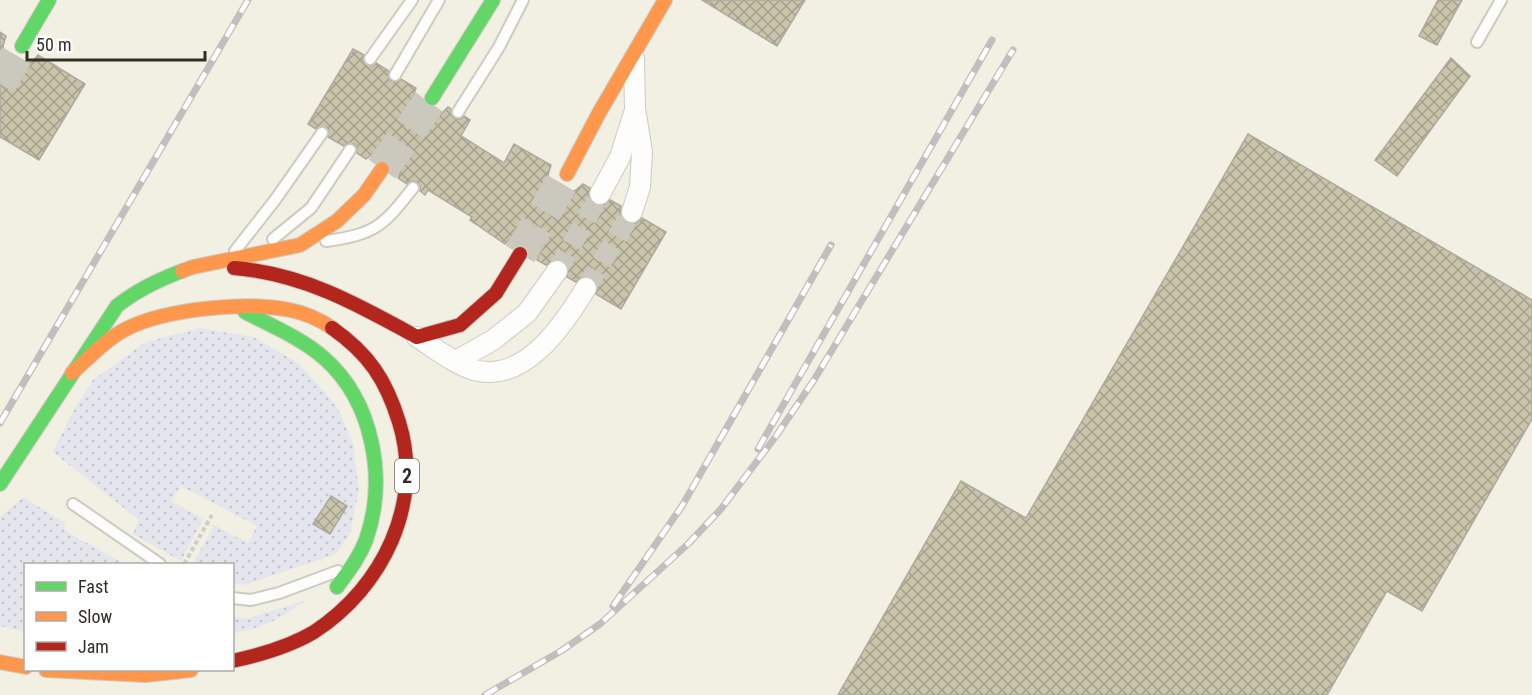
<svg xmlns="http://www.w3.org/2000/svg" width="1532" height="695" font-family="'Roboto Condensed',sans-serif">
<defs>
<pattern id="grass-dots" width="8" height="8" patternUnits="userSpaceOnUse" patternTransform="scale(1.5)"><rect width="8" height="8" fill="#e4e5ed"/><path d="M2 2h.1M6 6h.1" fill="none" stroke="#c4c5cb" stroke-width="1.8" stroke-linecap="round"/></pattern>
<pattern id="building-cross-hatch" width="8" height="8" patternUnits="userSpaceOnUse" patternTransform="scale(1.5)"><rect width="8" height="8" fill="#cac4ab"/><path d="M0 0l8 8M0 8l8-8" fill="none" stroke="#a4a08b"/></pattern>
</defs>
<rect width="100%" height="100%" fill="#f2efe3"/>
<!-- grass -->
<g fill="url(#grass-dots)">
<path d="M200 328 253 337 298 363 336 405 353 443 359 490 350 533 336 554 244 585 233 583 232 564H193L214 525 248 543 257 526 181 486 171 501 203 519 181 561 133 534 139 520 53 452 73 411 93 380 146 342Z"/>
<path d="M23 497 65 523 64 530 124 564H26L25 632 0 626V517Z"/>
<path d="M305 601C279 619 265 628 233 633V617L245 619Z"/>
</g>
<!-- building -->
<g fill="url(#building-cross-hatch)" stroke="#acaaa0" stroke-width="1.5">
<path d="M702 0H805L777 46Z"/>
<path d="M1438 0H1462L1437 45 1419 36Z"/>
<path d="M0 32 6 36 3 46 6 56 12 62 22 65 32 62 38 55 85 84 39 160 0 137Z"/>
<path d="M353 49 364 55 363 62 366 65 373 66 376 63 389 71 388 76 391 81 396 82 401 79 416 88 413 97 415 106 423 114 432 117 440 115 448 107 451 109V115L455 119H461L464 116 470 120 461 136 504 163 514 144 551 165 548 175 551 183 558 190 568 193 576 190 583 184 590 188 588 195 594 204 601 206 610 200 621 206 620 215 628 223 635 224 642 218 666 232 621 309 596 294 597 283 592 278 581 277 576 282 567 277 568 267 563 261 553 260 546 265 537 260 539 254 537 246 529 238 520 235 512 237 505 244 470 220 472 217 428 190 425 195 420 191V186L417 182 411 181 407 184 398 178 401 170 399 162 392 153 384 150 375 152 366 159 357 153V147L354 144 347 143 344 146 328 137 329 130 326 127 319 126 316 129 308 124Z"/>
<path d="M1451 58 1470 76 1397 176 1375 160Z"/>
<path d="M1248 134 1532 300V419L1422 611 1387 591 1327 695H838L961 481 1026 518Z"/>
<path d="M331 496 347 506 330 534 313 524Z"/>
</g>
<g fill="none" stroke-linecap="round" stroke-linejoin="round">
<!-- street-tunnel -->
<g stroke="#cbc8bd" stroke-width="20" stroke-dasharray="20 10" stroke-linecap="butt">
<path d="M557 271 600 194"/>
<path d="M586 288 632 212"/>
</g>
<!-- highway-tunnel -->
<g stroke="#cbc8bd" stroke-width="33" stroke-dasharray="33 16" stroke-linecap="butt">
<path d="M0 84 22 46"/>
<path d="M382 169 432 98"/>
<path d="M520 254 567 174"/>
</g>
<defs>
<g id="lane">
<path d="M1477 42 1501 0"/>
<path d="M370 59 412 0"/>
<path d="M395 75 439 0"/>
<path d="M458 112 499 47 523 0"/>
<path d="M273 239 311 208 350 150"/>
<path d="M326 241C376 234 383 226 413 188"/>
<path d="M235 251 275 200 322 133"/>
<path d="M73 504 160 564"/>
<path d="M232 598 251 600 279 593 338 571"/>
</g>
<g id="street">
<path d="M600 194 620 157 634 113"/>
<path d="M632 212 640 187 642 152 635 108 634 59"/>
<path d="M417 337C435 348 454 364 474 370 525 384 564 324 586 288"/>
<path d="M456 361 493 340 527 313 557 271"/>
</g>
<g id="fast">
<path d="M22 46 49 0"/>
<path d="M432 98 493 0"/>
<path d="M245 312C272 326 301 338 324 358 374 402 387 480 366 540 359 558 348 572 337 587"/>
<path d="M0 484 117 306C137 290 158 280 182 271"/>
</g>
<g id="slow">
<path d="M567 174 599 113 665 0"/>
<path d="M182 271 193 267 300 245 337 221 364 195 382 169"/>
<path d="M72 373C89 358 105 340 126 329 165 309 246 301 290 310 305 313 319 319 332 328"/>
<path d="M0 662 26 667"/>
<path d="M46 670 146 675 191 670"/>
</g>
<g id="jam">
<path d="M234 268C304 274 357 304 417 337L460 325 496 293 520 254"/>
<path d="M232 661C260 655 289 647 314 632 383 587 424 503 399 422 386 380 369 354 332 328"/>
</g>
</defs>
<!-- lane casing -->
<use href="#lane" stroke="#cdcbc1" stroke-width="14"/>
<!-- street casing -->
<use href="#street" stroke="#cdcbc1" stroke-width="22"/>
<!-- fast casing -->
<use href="#fast" stroke="#cdcbc1" stroke-width="16"/>
<!-- slow casing -->
<use href="#slow" stroke="#cdcbc1" stroke-width="16"/>
<!-- jam casing -->
<use href="#jam" stroke="#cdcbc1" stroke-width="16"/>
<!-- path -->
<path stroke="#cececa" stroke-width="4" stroke-dasharray="4.5 3" stroke-linecap="butt" d="M184 564 212 515"/>
<!-- lane -->
<use href="#lane" stroke="#fdfdfb" stroke-width="10"/>
<!-- street -->
<use href="#street" stroke="#fdfdfb" stroke-width="20"/>
<!-- fast -->
<use href="#fast" stroke="#63d668" stroke-width="14"/>
<!-- slow -->
<use href="#slow" stroke="#ff974d" stroke-width="14"/>
<!-- jam -->
<use href="#jam" stroke="#b3261e" stroke-width="14"/>
<defs>
<g id="rail">
<path d="M0 423 248 0"/>
<path d="M758 449 992 40"/>
<path d="M613 606 682 506 831 245"/>
<path d="M485 695 561 651 600 624 688 544 721 509 776 436 814 380 1013 50"/>
</g>
</defs>
<!-- rail casing -->
<use href="#rail" stroke="#c0bfbd" stroke-width="7"/>
<!-- rail -->
<use href="#rail" stroke="#fff" stroke-width="4.5" stroke-dasharray="14" stroke-linecap="butt"/>
</g>
<g text-anchor="middle" stroke-width="4.5" stroke-linejoin="round" paint-order="stroke">
<!-- shield labels -->
<rect fill="#fff" stroke="#6e6d67" stroke-width="1.5" x="395" y="459" width="24" height="34" rx="4.5"/>
<g font-size="20" font-weight="bold" fill="#302e26">
<text x="407" y="483">2</text>
</g>
</g>
<!-- legend -->
<rect x="24" y="563" width="210" height="108" fill="#ffffff" stroke="#acaba8" stroke-width="1.5"/>
<rect x="36" y="582" width="30" height="9" fill="#63d668" stroke="#acaba8" stroke-width="1.5"/>
<text x="78" y="593" font-size="18" fill="#302e26">Fast</text>
<rect x="36" y="612" width="30" height="9" fill="#ff974d" stroke="#acaba8" stroke-width="1.5"/>
<text x="78" y="623" font-size="18" fill="#302e26">Slow</text>
<rect x="36" y="642" width="30" height="9" fill="#b3261e" stroke="#acaba8" stroke-width="1.5"/>
<text x="78" y="653" font-size="18" fill="#302e26">Jam</text>
<!-- scale -->
<path d="M27 51v9h178v-9" fill="none" stroke="#302e26" stroke-width="3"/>
<text x="36" y="51" font-size="18" fill="#302e26" stroke="#ffffff" stroke-width="4.5" paint-order="stroke">50 m</text>
</svg>
